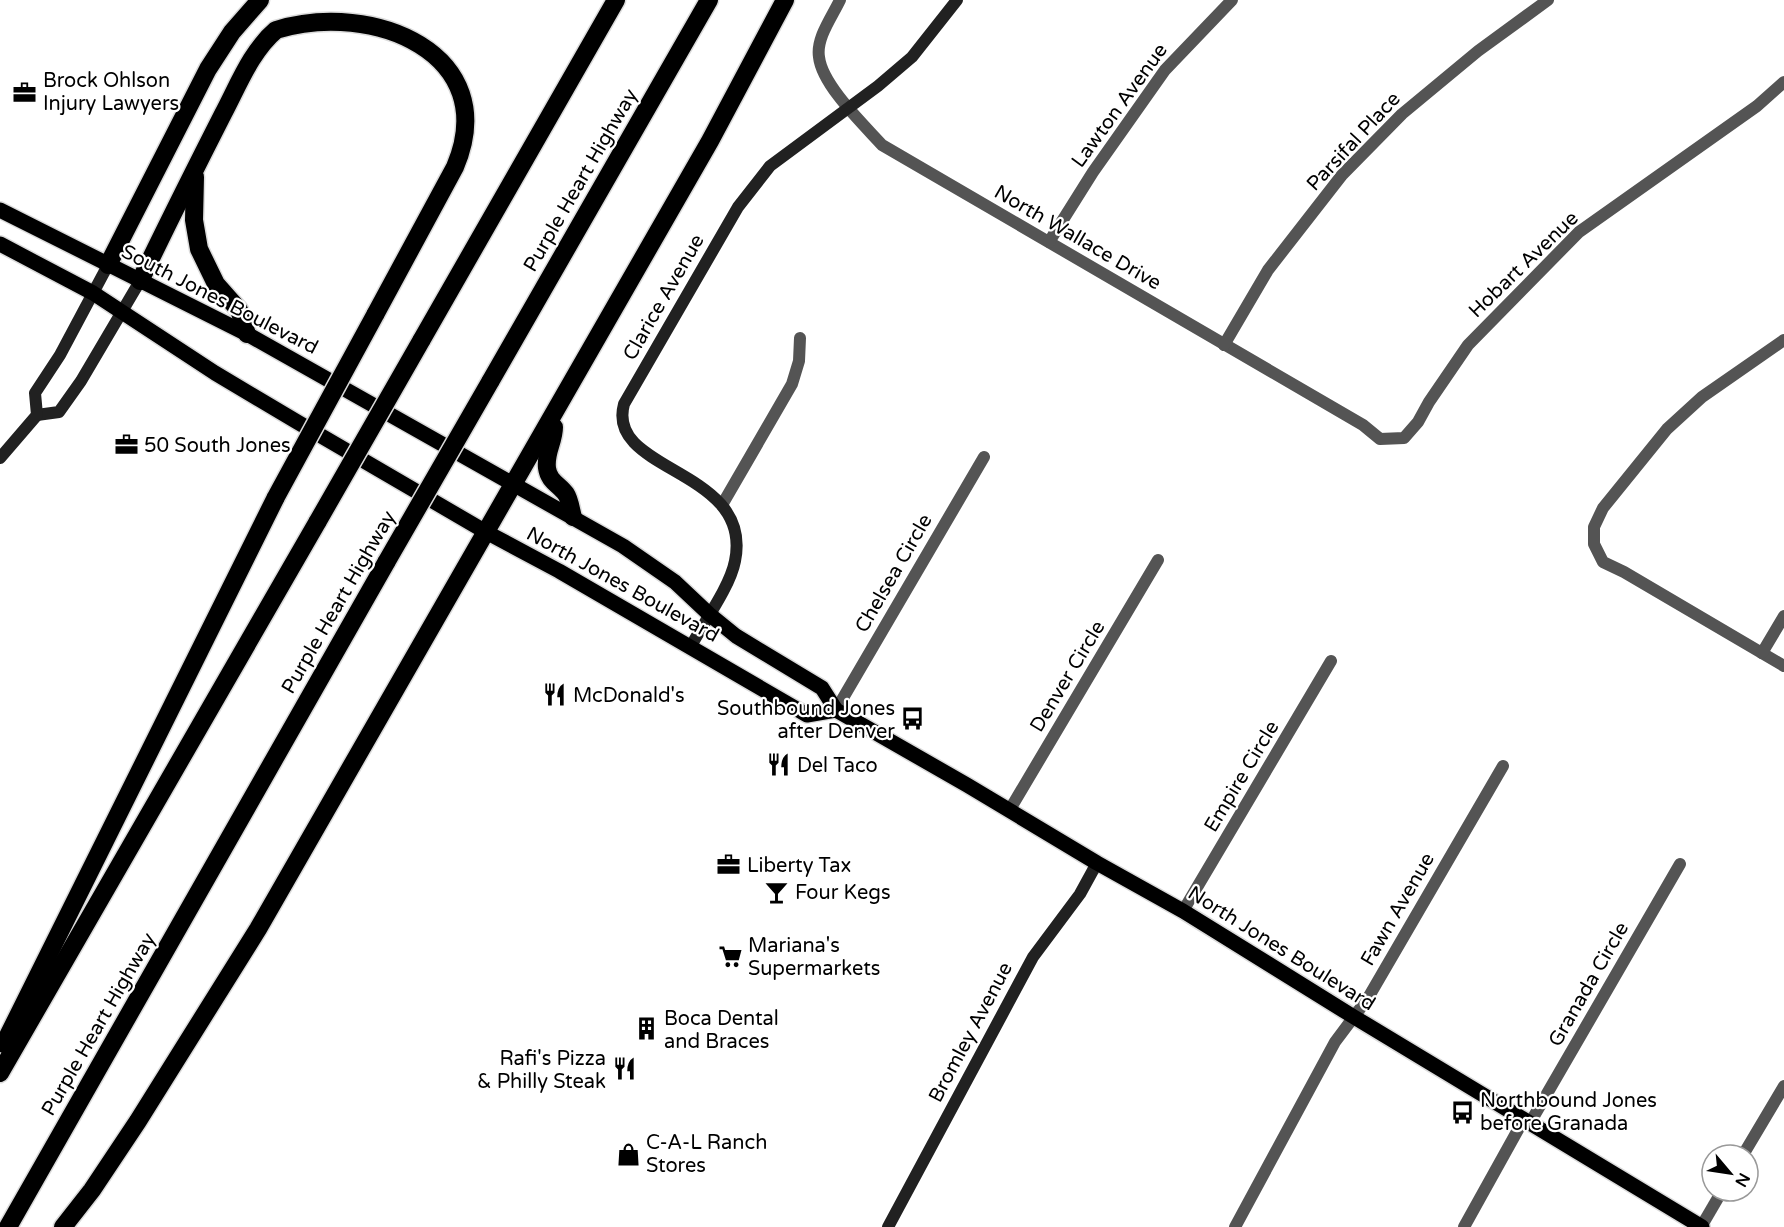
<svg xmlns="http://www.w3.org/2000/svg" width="1784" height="1227" font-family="'Varela Round',sans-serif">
<rect width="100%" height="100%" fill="#fff"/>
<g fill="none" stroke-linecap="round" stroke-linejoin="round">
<defs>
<g id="primary">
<path d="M0 210 247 334 623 546 675 582 709 614 736 636 822 688 836 710 967 785 1097 863 1183 911 1354 1017 1702 1227"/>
<path d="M0 244 93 293 215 373 299 423 486 532 559 571 807 715 836 710"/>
</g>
<g id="highway">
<path d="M195 177 194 220 199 249 216 284 239 310 247 334"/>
<path d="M108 265 208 69 232 32 260 0"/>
<path d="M140 281C167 225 195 169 223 114 238 86 251 51 276 30 373 0 503 54 455 167L375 315"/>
<path d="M421 341 616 0"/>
<path d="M490 382 709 0"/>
<path d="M554 427C554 442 545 452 547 468 549 482 559 484 566 494 570 500 571 511 573 517"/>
<path d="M4 1044 276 497"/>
<path d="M0 1073 318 521"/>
<path d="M8 1227 387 561"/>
<path d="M63 1227 92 1190 138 1121 258 929 710 141 785 0"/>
</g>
</defs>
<!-- primary casing -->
<use href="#primary" stroke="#dbdbdb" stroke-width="18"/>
<!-- highway casing -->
<use href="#highway" stroke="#dbdbdb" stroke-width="21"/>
<!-- street -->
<g stroke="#545454" stroke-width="12">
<path d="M840 0C832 17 816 38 819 57 822 85 863 124 882 145L1363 425 1380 439 1404 438 1418 422 1429 402 1468 345 1579 232 1757 106 1784 82"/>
<path d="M1049 242 1093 172 1165 70 1232 0"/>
<path d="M1784 340 1702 397 1667 429 1603 508 1594 527V544L1603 562 1624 572 1784 666"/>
<path d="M1224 345 1268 270 1342 175 1402 114 1478 51 1548 0"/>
<path d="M722 505 792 384 799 361 800 338"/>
<path d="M1762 653 1784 616"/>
<path d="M836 710 984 457"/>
<path d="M1009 811 1158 560"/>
<path d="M1183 911 1331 661"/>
<path d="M1530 1123 1680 864"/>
<path d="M1743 1155 1784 1086"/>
<path d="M1235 1227 1335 1042 1368 998 1503 766"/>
<path d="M1464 1227 1524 1119"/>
<path d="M1701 1227 1722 1191"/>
</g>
<!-- secondary -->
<g stroke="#212121" stroke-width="12">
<path d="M37 415 59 412 81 381 140 281"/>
<path d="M0 458 37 415 35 393 60 355 108 265"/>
<path d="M691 646C704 622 730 587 735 561 754 468 605 473 624 404L738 207 770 166 878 86 912 57 957 0"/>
<path d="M888 1227 1033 957 1080 894 1097 863"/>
</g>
<!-- primary -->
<use href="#primary" stroke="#000" stroke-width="15"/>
<!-- highway -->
<use href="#highway" stroke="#000" stroke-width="18"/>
<defs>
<g id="highway-bridge">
<path d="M276 497 375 315"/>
<path d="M318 521 421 341"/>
<path d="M387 561 490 382"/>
</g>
</defs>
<!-- highway-bridge casing -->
<use href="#highway-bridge" stroke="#dbdbdb" stroke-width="21" stroke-linecap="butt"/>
<!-- highway-bridge -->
<use href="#highway-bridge" stroke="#000" stroke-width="18"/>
</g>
<!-- icons -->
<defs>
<symbol id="office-bare" viewBox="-9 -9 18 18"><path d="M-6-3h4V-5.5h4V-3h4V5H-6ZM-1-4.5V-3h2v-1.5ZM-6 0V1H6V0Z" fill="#000" stroke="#fff" stroke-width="2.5" paint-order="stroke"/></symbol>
<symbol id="restaurant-bare" viewBox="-9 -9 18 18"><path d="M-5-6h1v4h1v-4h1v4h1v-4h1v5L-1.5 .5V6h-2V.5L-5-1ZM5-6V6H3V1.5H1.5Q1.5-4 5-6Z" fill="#000" stroke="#fff" stroke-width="2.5" paint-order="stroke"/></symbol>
<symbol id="bus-bare" viewBox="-9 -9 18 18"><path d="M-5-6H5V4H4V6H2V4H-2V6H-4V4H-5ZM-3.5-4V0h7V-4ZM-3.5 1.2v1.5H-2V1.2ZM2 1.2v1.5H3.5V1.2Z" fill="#000" stroke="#fff" stroke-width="2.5" paint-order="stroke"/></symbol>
<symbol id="bar-bare" viewBox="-9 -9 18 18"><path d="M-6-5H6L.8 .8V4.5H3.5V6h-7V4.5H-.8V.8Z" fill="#000" stroke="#fff" stroke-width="2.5" paint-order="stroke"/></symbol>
<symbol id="supermarket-bare" viewBox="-9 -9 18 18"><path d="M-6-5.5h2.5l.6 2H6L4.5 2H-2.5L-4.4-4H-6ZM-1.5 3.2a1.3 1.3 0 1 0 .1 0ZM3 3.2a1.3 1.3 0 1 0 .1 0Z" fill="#000" stroke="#fff" stroke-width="2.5" paint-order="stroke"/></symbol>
<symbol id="building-bare" viewBox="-9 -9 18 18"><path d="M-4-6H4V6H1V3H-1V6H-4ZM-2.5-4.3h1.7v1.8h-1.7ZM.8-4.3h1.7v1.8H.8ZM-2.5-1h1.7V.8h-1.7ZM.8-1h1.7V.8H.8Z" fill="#000" stroke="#fff" stroke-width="2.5" paint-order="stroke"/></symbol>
<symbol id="shop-bare" viewBox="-9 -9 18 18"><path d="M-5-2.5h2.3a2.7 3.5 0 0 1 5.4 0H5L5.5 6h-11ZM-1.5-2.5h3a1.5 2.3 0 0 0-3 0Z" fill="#000" stroke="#fff" stroke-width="2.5" paint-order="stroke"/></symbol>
</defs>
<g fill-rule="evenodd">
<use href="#office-bare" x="8" y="76" width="33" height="33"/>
<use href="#office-bare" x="110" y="428" width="33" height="33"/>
<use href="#restaurant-bare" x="538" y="678" width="33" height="33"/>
<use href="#bus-bare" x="896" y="702" width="33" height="33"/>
<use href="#restaurant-bare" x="762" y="748" width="33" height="33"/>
<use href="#office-bare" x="712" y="848" width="33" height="33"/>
<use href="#bar-bare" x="760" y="876" width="33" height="33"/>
<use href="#supermarket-bare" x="714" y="940" width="33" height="33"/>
<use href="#building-bare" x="630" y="1012" width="33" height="33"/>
<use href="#restaurant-bare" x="608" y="1052" width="33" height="33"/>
<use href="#bus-bare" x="1446" y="1096" width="33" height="33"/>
<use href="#shop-bare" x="612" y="1138" width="33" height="33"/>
</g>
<g text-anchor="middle" stroke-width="4.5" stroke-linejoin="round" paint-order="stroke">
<!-- poi labels -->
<g font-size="20" fill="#000" stroke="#fff" text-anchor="start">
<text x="43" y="87">Brock Ohlson<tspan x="43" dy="23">Injury Lawyers</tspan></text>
<text x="144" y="452">50 South Jones</text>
<text x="573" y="702">McDonald's</text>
<text x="895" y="715" text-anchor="end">Southbound Jones<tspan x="895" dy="23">after Denver</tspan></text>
<text x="797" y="772">Del Taco</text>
<text x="747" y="872">Liberty Tax</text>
<text x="795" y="899">Four Kegs</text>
<text x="748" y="952">Mariana's<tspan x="748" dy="23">Supermarkets</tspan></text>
<text x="664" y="1025">Boca Dental<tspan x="664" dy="23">and Braces</tspan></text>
<text x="606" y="1065" text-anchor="end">Rafi's Pizza<tspan x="606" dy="23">&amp; Philly Steak</tspan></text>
<text x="1480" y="1107">Northbound Jones<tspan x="1480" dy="23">before Granada</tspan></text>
<text x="646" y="1149">C-A-L Ranch<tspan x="646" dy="23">Stores</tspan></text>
</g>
<!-- street labels -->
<g font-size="20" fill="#000" stroke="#fff">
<text transform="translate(1119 105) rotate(-54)" y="7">Lawton Avenue</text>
<text transform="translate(1353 141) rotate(-47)" y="7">Parsifal Place</text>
<text transform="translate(580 180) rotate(-60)" y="7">Purple Heart Highway</text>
<text transform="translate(1078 237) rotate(30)" y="7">North Wallace Drive</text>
<text transform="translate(1523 264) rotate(-44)" y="7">Hobart Avenue</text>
<text transform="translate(663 297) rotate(-60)" y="7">Clarice Avenue</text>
<text transform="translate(220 299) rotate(27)" y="7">South Jones Boulevard</text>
<text transform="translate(893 573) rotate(-60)" y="7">Chelsea Circle</text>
<text transform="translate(623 584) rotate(29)" y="7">North Jones Boulevard</text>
<text transform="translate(338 602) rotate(-60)" y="7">Purple Heart Highway</text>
<text transform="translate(1067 676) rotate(-59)" y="7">Denver Circle</text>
<text transform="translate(1241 776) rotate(-59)" y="7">Empire Circle</text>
<text transform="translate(1397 909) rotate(-60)" y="7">Fawn Avenue</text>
<text transform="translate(1282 948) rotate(32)" y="7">North Jones Boulevard</text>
<text transform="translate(1588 984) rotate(-60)" y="7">Granada Circle</text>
<text transform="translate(98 1024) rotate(-60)" y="7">Purple Heart Highway</text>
<text transform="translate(970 1032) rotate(-62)" y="7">Bromley Avenue</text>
</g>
</g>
<!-- north arrow -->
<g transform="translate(1730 1173) rotate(119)"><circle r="28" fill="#ffffff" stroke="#999999" stroke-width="1.5"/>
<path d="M0-4.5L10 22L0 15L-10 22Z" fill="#000000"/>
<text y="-9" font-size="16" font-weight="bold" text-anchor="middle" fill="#000000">N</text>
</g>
</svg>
